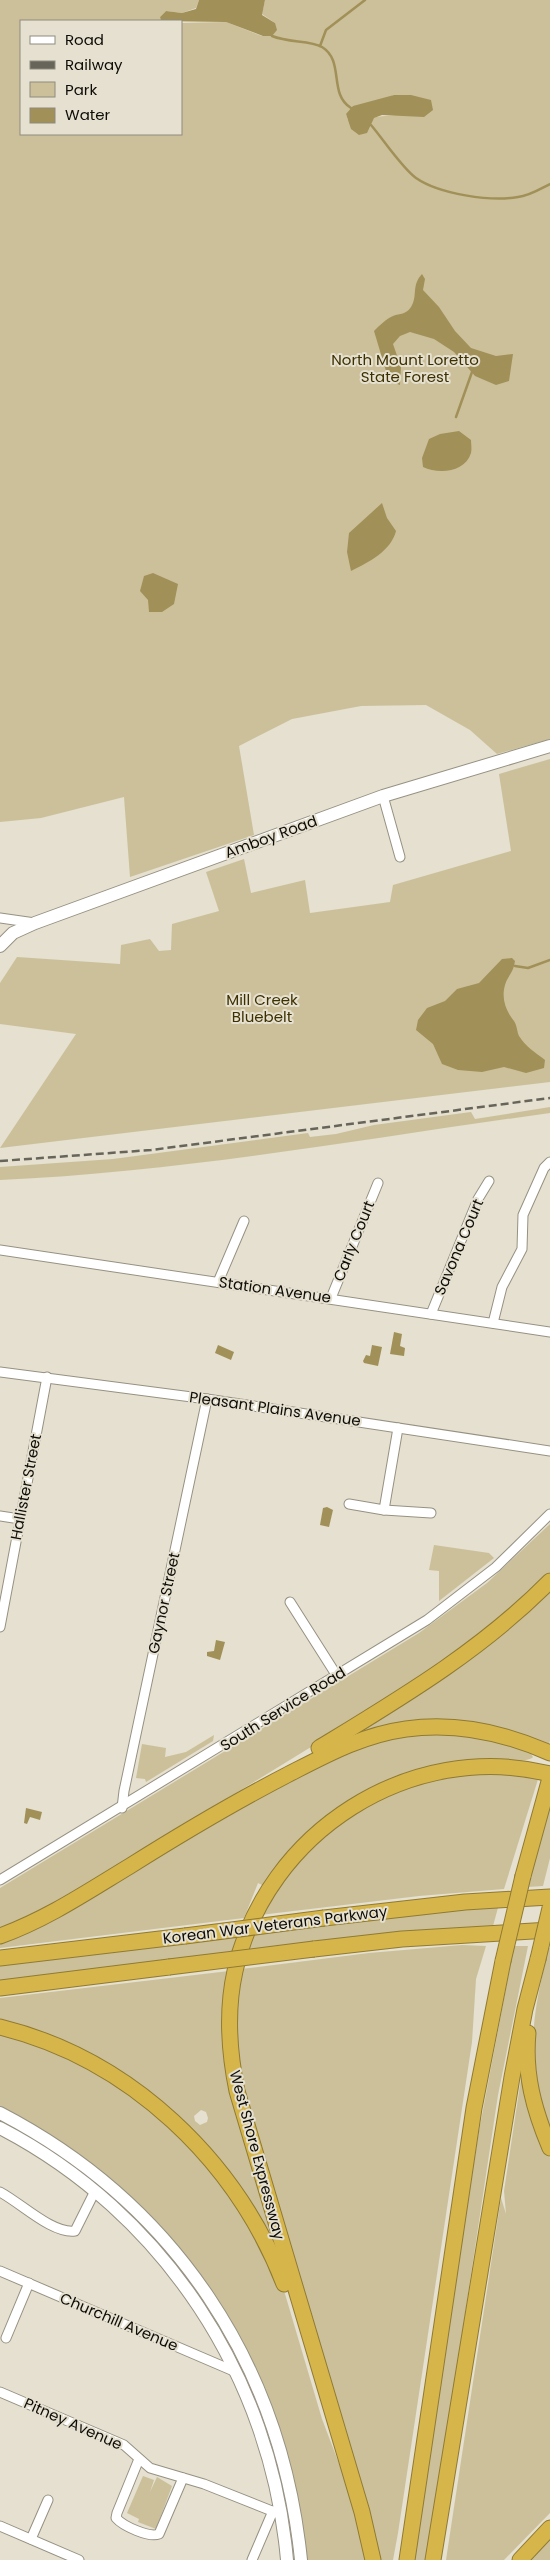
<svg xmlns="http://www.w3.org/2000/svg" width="550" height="2560" font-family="Poppins,sans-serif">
<rect width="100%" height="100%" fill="#e5e0cf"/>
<!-- green -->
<g fill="#cbc09a" fill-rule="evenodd">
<path d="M0 0H199L196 8 182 13 166 11 160 17 161 21H21V134H181V23L226 22 262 36 275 23 262 14 265 0H550V739L497 754 470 730 426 705 361 706 292 719 239 746 254 835 130 877 124 797 41 818 0 822ZM394 95 402 115C383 115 367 119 348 120L346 114Z"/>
<path d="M550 759V1082L0 1148 76 1034 0 1024V983L17 957 120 964 121 945 150 939 159 951 171 950 172 924 219 911 206 872 244 859 251 893 305 880 310 913 390 902 393 885 511 851 499 774Z"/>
<path d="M550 1107V1113C367 1138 185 1172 0 1180V1167L113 1159 308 1133 310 1137 336 1134 374 1125 471 1112 475 1119Z"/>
<path d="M550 1524V1572L492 1626 381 1704 47 1909 0 1928V1888L419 1633 487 1583Z"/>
<path d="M434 1545 489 1553 494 1558 439 1601V1571L429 1570Z"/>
<path d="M550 1589V1741L548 1748 482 1727 342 1740Z"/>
<path d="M417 1732 493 1738 530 1752 533 1757C526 1765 476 1760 461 1762 376 1773 311 1815 264 1886L258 1883 244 1918 0 1948V1940L346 1749Z"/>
<path d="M214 1735 213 1741 146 1782 145 1779 136 1778 142 1744 166 1748 165 1757 186 1752Z"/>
<path d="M482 1772 539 1776 504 1889 419 1896 260 1915 290 1868 353 1811 430 1779Z"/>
<path d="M550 1806V1858L543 1886 528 1887Z"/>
<path d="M499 1904 493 1926 247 1950 252 1935Z"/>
<path d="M239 1936 235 1951 0 1981V1965Z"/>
<path d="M462 1945 486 1946 476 1979 472 2042 398 2533 393 2560H378L243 2092 235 2019 241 1969 369 1953Z"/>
<path d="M514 1946H528L498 2095 428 2560H412L479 2131Z"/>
<path d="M549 1948H550V2132C523 2066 532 2014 549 1948Z"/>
<path d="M229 1971 224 2011 275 2244 273 2246 165 2108 0 2022V1998ZM201 2110 206 2112 208 2118 207 2122 200 2125 195 2121 194 2116Z"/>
<path d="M0 2031 71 2057 147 2104 214 2168 277 2274 285 2294 322 2419 349 2490 366 2560H306C287 2357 178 2203 0 2107Z"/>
<path d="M522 2072 544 2144 550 2158V2513L504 2560H446L501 2198 506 2214 504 2191Z"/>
<path d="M143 2476 154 2480 150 2492 157 2477 172 2486 156 2529 138 2522 139 2519 127 2513Z"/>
<path d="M550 2536V2560H527Z"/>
</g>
<!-- water -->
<g fill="#a19058">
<path d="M199 0H265L262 15 275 23 277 30 272 36H263L226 22 161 21 160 17 166 11 182 13 196 9Z"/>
<path d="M394 95H411L431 100 433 110 424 117 382 115 374 118 367 133 359 135 351 129 346 114 353 106Z"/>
<path d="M422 274 425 279 423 290 439 307 455 331 471 348 496 356 513 354 509 381 496 385 475 376 454 352 434 339 410 332 400 336 393 344 401 367 400 385 389 381 374 331C380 325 386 319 393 316 400 313 406 315 411 307 418 295 411 286 422 274Z"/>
<path d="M459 431 471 440C471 444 472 449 471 453 465 473 438 474 423 467L422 458 429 439 440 434Z"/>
<path d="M382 503 387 518 396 531C391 551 369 562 351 571L347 552 349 533Z"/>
<path d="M153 573 178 584 174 604 162 612H149L148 600 140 591 144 576Z"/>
<path d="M512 958 515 961C513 974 508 975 505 985 501 999 506 1011 514 1021 517 1025 517 1032 519 1036 525 1046 536 1053 545 1060L544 1068 526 1073 504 1067 482 1072 458 1070 442 1064 433 1044 416 1030 418 1020 427 1008 445 1001 457 989 479 983 502 959Z"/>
<path d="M394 1332 402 1334 400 1346 405 1348 404 1356 390 1354Z"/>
<path d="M218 1345 234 1352 231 1360 215 1353Z"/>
<path d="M372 1345 382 1347 378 1366 364 1363 363 1361 366 1355 370 1356Z"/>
<path d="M327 1507 333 1510 329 1527 320 1525 323 1508Z"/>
<path d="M216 1640 225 1642 220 1660 207 1656V1652L214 1651Z"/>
<path d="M26 1808 42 1812 40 1820 30 1817 27 1824 24 1823Z"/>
</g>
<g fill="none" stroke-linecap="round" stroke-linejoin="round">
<!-- stream -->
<g stroke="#a19058" stroke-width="2.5">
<path d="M272 36C289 43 310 40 322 47 345 61 328 94 351 108"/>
<path d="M320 46 326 30 365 0"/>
<path d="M371 125C383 139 402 168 416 178 439 194 491 202 518 197 529 196 540 189 550 184"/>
<path d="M456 417 472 372"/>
<path d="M515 966 528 968 550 960"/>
</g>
<defs>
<g id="street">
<path d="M383 796 400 857"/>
<path d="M0 918 35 923"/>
<path d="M0 1250 550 1332"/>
<path d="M218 1282 244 1221"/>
<path d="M331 1298 378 1183"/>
<path d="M431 1314 478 1199 489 1181"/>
<path d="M493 1323 502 1287 522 1249 523 1215 544 1168 550 1162"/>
<path d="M0 1372 207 1399 550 1451"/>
<path d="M349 1504 384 1510 398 1428"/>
<path d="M384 1510 431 1513"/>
<path d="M0 1516 20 1519"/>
<path d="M290 1602 337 1676"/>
<path d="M0 1627 47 1377"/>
<path d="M122 1808 124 1791 207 1399"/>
<path d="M0 1880 427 1620 496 1567 550 1514"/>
<path d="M0 2192C21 2203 52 2234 75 2231L95 2191"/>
<path d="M0 2271 236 2372"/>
<path d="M6 2338 29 2283"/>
<path d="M0 2392 124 2445 150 2468 204 2484 282 2515"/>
<path d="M139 2459 117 2513 116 2518C123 2526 149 2538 159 2534L183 2478"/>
<path d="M0 2526 79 2560"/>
<path d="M31 2539 48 2500"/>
<path d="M252 2560 273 2511"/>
</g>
<g id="secondary">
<path d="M0 946 13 933 35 923 383 796 550 746"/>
<path d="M0 2113C175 2204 281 2364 301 2560"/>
<path d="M0 2128C164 2213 271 2377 287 2560"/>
</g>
<g id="highway">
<path d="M319 1748C401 1698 482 1650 550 1581"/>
<path d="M523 1876 550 1778"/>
<path d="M324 1918 465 1902 550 1897"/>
<path d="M0 1936C47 1919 87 1892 130 1866 181 1834 233 1803 287 1775 326 1755 362 1735 406 1729 456 1722 505 1733 550 1753"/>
<path d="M314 1949 402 1939 550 1930"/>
<path d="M0 1958 185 1936"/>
<path d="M0 1988 169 1967"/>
<path d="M0 2027C130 2059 236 2160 284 2284"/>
<path d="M528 2033C524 2074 534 2110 550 2148"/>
<path d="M373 2560 362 2512 237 2091C229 2052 226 2011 235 1971 266 1832 411 1739 550 1774"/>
<path d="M407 2560 474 2108 503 1961"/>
<path d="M433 2560 512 2077 525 2009 538 1959"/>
<path d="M520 2560 550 2528"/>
</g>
</defs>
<!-- street casing -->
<use href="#street" stroke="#969182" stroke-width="11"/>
<!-- secondary casing -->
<use href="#secondary" stroke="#969182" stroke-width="14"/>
<!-- highway casing -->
<use href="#highway" stroke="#907a33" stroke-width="17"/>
<!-- street -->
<use href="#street" stroke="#fff" stroke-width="9"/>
<!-- secondary -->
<use href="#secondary" stroke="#fff" stroke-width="12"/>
<!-- highway -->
<use href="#highway" stroke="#d6b64a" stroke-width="15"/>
<!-- rail -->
<path stroke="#67645a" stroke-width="2.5" stroke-dasharray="8 4" stroke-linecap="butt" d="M0 1161 151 1150 550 1098"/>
<defs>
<g id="highway-bridge">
<path d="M185 1936 324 1918"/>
<path d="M538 1959 550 1908"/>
<path d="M503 1961 523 1876"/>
<path d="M169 1967 314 1949"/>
</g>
</defs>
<!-- highway-bridge casing -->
<use href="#highway-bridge" stroke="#907a33" stroke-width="17" stroke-linecap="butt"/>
<!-- highway-bridge -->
<use href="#highway-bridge" stroke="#d6b64a" stroke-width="15"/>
</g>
<g text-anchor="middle" stroke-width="4" stroke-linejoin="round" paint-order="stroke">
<!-- park labels -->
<g font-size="15" fill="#3d3000" stroke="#e5e0cf">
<text x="405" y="365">North Mount Loretto<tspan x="405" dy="17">State Forest</tspan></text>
<text x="262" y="1005">Mill Creek<tspan x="262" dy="17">Bluebelt</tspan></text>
</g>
<!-- street labels -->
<g font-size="15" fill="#0e0c07" stroke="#e5e0cf">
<text transform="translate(271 837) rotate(-20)" y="5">Amboy Road</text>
<text transform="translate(354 1241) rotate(-68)" y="5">Carly Court</text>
<text transform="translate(459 1247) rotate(-67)" y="5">Savona Court</text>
<text transform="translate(275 1290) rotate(8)" y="5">Station Avenue</text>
<text transform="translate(275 1409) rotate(8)" y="5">Pleasant Plains Avenue</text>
<text transform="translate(26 1487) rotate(-79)" y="5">Hallister Street</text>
<text transform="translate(164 1603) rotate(-78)" y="5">Gaynor Street</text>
<text transform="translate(283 1709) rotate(-32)" y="5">South Service Road</text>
<text transform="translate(275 1925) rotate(-7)" y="5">Korean War Veterans Parkway</text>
<text transform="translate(257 2155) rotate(75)" y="5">West Shore Expressway</text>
<text transform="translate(119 2322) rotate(23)" y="5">Churchill Avenue</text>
<text transform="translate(73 2424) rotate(24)" y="5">Pitney Avenue</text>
</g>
</g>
<!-- legend -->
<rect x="20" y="20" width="162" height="115" fill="#e5e0cf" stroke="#8f8b7f"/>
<rect x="30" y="36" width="25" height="8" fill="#ffffff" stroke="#8f8b7f"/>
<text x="65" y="45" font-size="15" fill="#0e0c07">Road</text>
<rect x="30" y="61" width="25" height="8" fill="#67645a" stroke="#8f8b7f"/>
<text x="65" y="70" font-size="15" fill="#0e0c07">Railway</text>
<rect x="30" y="82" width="25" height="15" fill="#cbc09a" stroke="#8f8b7f"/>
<text x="65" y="95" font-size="15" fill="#0e0c07">Park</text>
<rect x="30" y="108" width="25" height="15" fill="#a19058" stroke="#8f8b7f"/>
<text x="65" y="120" font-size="15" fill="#0e0c07">Water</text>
</svg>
